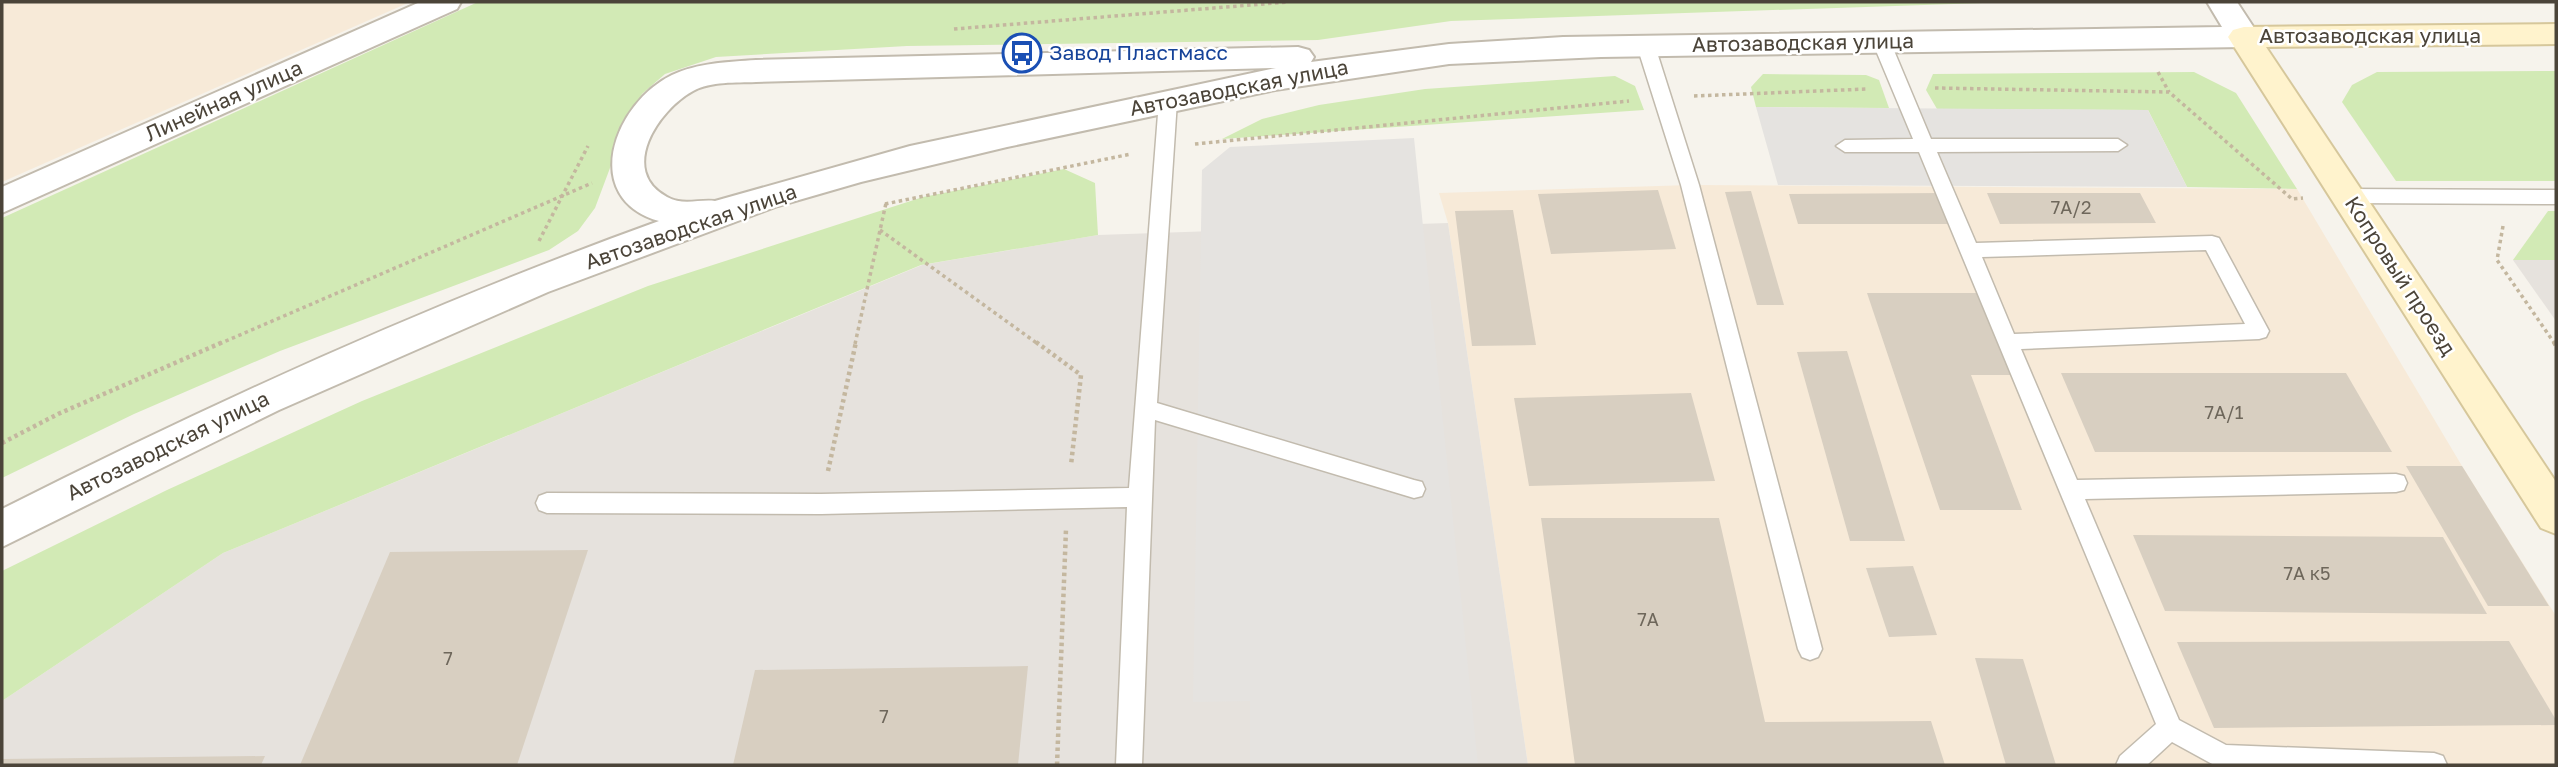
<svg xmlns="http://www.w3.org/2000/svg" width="2558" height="767" font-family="'Golos Text',sans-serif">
<rect width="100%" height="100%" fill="#f6f3ec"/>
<!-- commercial -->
<g fill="#f7ead8">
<path d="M2 2H410L2 182Z"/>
<path d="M1690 185 2297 189 2462 466 2556 616V765H1528L1448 223 1439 193Z"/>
</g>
<!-- industrial -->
<g fill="#e6e2dd">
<path d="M1448 223 1528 765H2V701L223 553 922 265 1098 235Z"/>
<path d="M2513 260H2556V321Z"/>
</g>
<!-- green -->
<g fill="#d2eab5">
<path d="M478 2H2012L1451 21 1318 40 907 46 716 57 665 74 642 94 628 120 595 208 578 231 549 250 280 351 134 414 2 478V218Z"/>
<path d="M2556 71V181H2396L2342 102 2352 85 2377 72Z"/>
<path d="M2194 72 2236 93 2297 189 2187 187 2148 110 1937 109 1926 90 1933 74Z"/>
<path d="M1763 74 1866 75 1879 80 1889 108 1756 107 1751 87Z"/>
<path d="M1615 76 1635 86 1644 110 1222 139 1262 119 1319 105 1425 89Z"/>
<path d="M1064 169 1095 183 1098 235 921 265 223 553 2 701V571L167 490 362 401 648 286 923 197Z"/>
<path d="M2548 211H2556V260H2513Z"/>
</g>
<!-- parking -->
<g fill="#e5e3e0">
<path d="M1756 107 2148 110 2187 187 1778 185Z"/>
<path d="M1414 138 1478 765H1250V701L1193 702 1202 170 1230 147Z"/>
</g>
<!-- building -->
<g fill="#d8cfc1">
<path d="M1658 190 1676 249 1551 254 1538 194Z"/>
<path d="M1751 191 1784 305H1757L1725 192Z"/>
<path d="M1942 193 1955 224H1798L1789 194Z"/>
<path d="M1987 193H2140L2156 223 2000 224Z"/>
<path d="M1513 210 1536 345 1472 346 1455 211Z"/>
<path d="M1867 293H1978L2011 375H1971L2022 510H1940Z"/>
<path d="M1847 351 1905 541H1850L1797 352Z"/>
<path d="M2061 373H2346L2392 452H2095Z"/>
<path d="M1691 393 1715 481 1529 486 1514 398Z"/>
<path d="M2406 466H2462L2549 606H2488Z"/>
<path d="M1541 518H1719L1765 722 1931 721 1945 765H1575Z"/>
<path d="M2133 535 2443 537 2487 614 2165 611Z"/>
<path d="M588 550 517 765H300L390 552Z"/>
<path d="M1913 566 1937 635 1889 637 1866 568Z"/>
<path d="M2509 641 2556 720V725L2214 728 2177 642Z"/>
<path d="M1975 658 2023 659 2056 765H2006Z"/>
<path d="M1028 666 1018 765H733L755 670Z"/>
<path d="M265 756 261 765H2V759Z"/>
</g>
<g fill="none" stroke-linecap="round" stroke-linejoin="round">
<defs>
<g id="service">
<path d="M1881 35 1890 41 1931 139H2118L2127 145 2118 151 1937 152 1976 243 2212 236 2219 238 2269 331 2266 337 2259 339 2021 349 2077 480 2396 474 2404 476 2407 483 2404 490 2396 492 2085 499 2179 720 2226 745 2434 753 2443 756 2447 765H2214L2172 742 2147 765H2116L2120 756 2156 724 1919 152H1845L1836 146 1845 140 1913 139 1872 41ZM2206 250 2245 324 2014 334 1982 257Z"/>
<path d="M1646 40 1655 46 1699 185 1822 649 1818 657 1810 660 1802 657 1798 649 1681 185 1637 46Z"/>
<path d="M1168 95 1177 101 1157 403 1414 480 1422 482 1425 489 1422 496 1414 498 1155 420 1142 765H1116L1127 507 821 514 547 513 539 510 536 503 539 496 547 493 821 494 1129 488 1159 101Z"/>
<path d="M2348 189 2556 190V204L2348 203 2339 196Z"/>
</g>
<g id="minor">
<path d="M420 2H461L457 9 2 213V187Z"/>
<path d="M2207 2H2237L2260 37 2255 44 2244 47 1601 57 1449 64 1275 90 1007 147 861 182 778 206 548 292 279 410 2 547V509C216 401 434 302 659 221 579 198 614 103 672 75 697 63 728 62 756 60L1298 47 1309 50 1314 57 1311 62 1449 44 1563 37 2222 27ZM1276 68 910 146 715 201C699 199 683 206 667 197 618 171 658 110 693 91 711 81 736 83 756 82Z"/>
</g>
<path id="secondary" d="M2556 24V44L2266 47 2556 482V534L2541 528 2228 37 2233 30 2244 27Z"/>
</defs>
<!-- service casing -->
<use href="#service" stroke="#c2bbae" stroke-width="3"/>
<!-- minor casing -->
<use href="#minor" stroke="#c2bbae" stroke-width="4"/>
<!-- secondary casing -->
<use href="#secondary" stroke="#d6c79b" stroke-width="4"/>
<!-- path-far1 -->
<g stroke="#c4b79f" stroke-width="3.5" stroke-dasharray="3.5 3.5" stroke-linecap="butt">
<path d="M954 29 1288 2"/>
<path d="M2158 72 2169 92"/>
<path d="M1935 88 2169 92 2292 199 2303 198"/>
<path d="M1694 96 1867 89"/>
<path d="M1195 144 1629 101"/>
<path d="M885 204 1131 154"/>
<path d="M2503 226 2497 260 2555 344"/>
<path d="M880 230 1038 344"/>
<path d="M539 241 588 146"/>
<path d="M219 344 592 183"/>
<path d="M855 344 886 203"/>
</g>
<!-- path -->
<g stroke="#c4b79f" stroke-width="4.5" stroke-dasharray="3.5 3.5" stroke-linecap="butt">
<path d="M1036 342 1081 375 1071 465"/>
<path d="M2554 342 2556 346"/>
<path d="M2 443 58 414 223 342"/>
<path d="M828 471 856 342"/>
<path d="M1057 765 1066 529"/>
</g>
<!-- service -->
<use href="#service" fill="#fff" fill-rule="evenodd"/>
<!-- minor -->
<use href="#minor" fill="#fff" fill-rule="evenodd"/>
<!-- secondary -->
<use href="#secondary" fill="#fff3cd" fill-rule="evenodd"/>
</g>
<!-- icons -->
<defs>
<symbol id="bus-ring" viewBox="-11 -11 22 22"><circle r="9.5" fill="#fff" stroke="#1a4fb4" stroke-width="1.5"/><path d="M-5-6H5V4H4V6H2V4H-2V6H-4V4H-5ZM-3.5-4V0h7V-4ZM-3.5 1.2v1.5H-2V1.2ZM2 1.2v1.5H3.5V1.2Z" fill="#1a4fb4"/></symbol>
</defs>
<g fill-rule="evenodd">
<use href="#bus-ring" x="1000" y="31" width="44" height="44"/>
</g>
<g text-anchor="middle" stroke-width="5" stroke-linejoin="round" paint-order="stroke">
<!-- number labels -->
<g font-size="18" fill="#6e675b">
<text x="2071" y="214">7А/2</text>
<text x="2224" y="419">7А/1</text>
<text x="2307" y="580">7А к5</text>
<text x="1648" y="626">7А</text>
<text x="448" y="665">7</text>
<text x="884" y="723">7</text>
</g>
<!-- street labels -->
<g font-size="21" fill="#4b4439" stroke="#fff">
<text x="2370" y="43">Автозаводская улица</text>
<text transform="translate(1803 43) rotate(-1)" y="7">Автозаводская улица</text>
<text transform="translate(1239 88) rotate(-11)" y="7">Автозаводская улица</text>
<text transform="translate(224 101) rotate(-24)" y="7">Линейная улица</text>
<text transform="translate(691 227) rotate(-19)" y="7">Автозаводская улица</text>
<text transform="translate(2400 276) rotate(57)" y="7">Копровый проезд</text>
<text transform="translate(168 446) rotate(-26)" y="7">Автозаводская улица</text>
</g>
<!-- transit labels -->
<g font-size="21" fill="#164399" stroke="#fff" text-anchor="start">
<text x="1049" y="60">Завод Пластмасс</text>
</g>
</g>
<!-- border -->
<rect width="2558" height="767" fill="none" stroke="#4b4439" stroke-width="7"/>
</svg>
